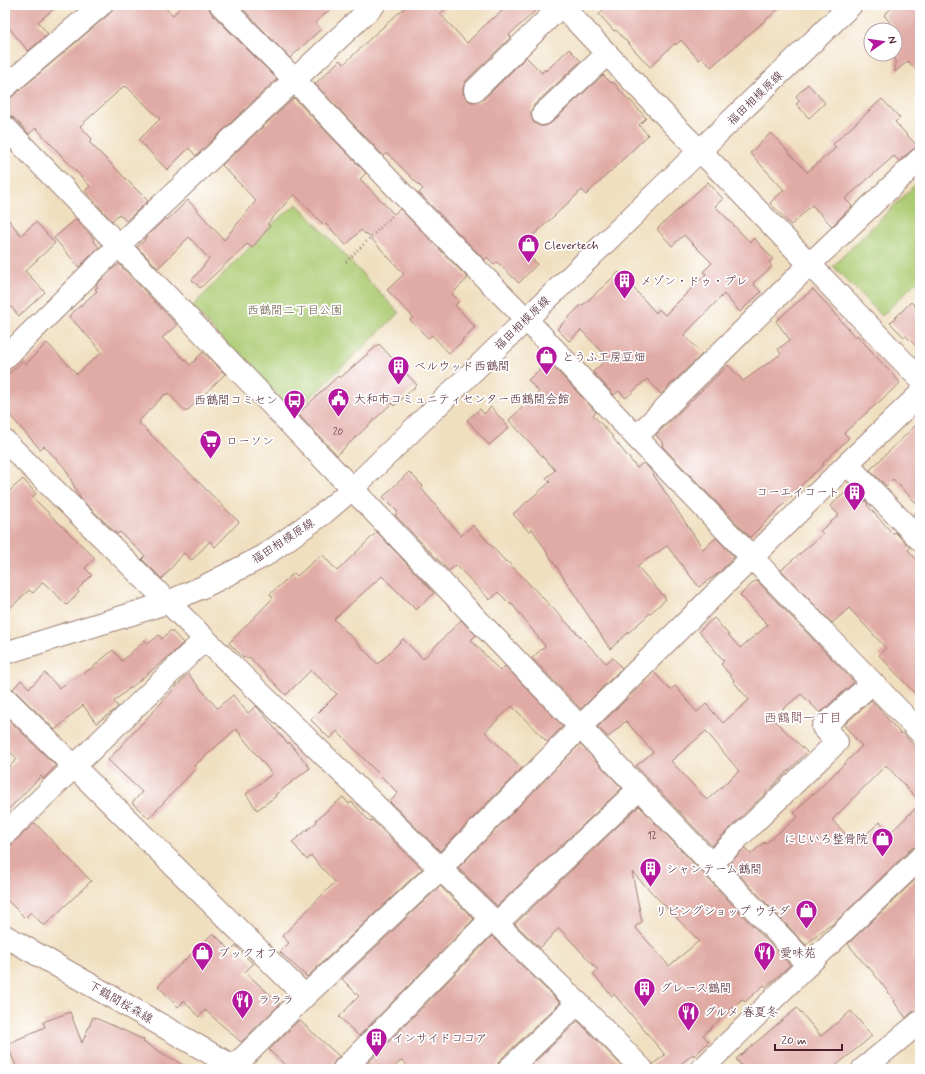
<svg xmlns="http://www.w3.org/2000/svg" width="925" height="1074" font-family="Mynerve,'Klee One',sans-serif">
<rect width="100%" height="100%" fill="#fff"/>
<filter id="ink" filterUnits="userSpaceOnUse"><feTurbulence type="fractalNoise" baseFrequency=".025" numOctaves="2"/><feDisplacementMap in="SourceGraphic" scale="8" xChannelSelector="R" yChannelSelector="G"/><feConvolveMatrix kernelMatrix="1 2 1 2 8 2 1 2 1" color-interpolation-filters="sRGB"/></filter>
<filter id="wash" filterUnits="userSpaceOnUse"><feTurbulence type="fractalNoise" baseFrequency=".012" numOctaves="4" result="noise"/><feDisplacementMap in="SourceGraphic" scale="16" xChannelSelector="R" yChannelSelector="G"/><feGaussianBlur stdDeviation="0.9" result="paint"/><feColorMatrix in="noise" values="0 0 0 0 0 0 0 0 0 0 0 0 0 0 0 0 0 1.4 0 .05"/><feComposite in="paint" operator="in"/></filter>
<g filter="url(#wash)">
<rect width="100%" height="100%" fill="#f0dfbf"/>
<!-- green -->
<g fill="#accb72" stroke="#7b754e">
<path d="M918 182 920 184V278L882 316 833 266Z"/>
<path d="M297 204 399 313 293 414 192 307 270 226Z"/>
</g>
<g id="blocks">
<!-- building -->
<g fill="#e1aba5" fill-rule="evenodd">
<path d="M5 5H58L38 22 48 34 28 51 5 23Z"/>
<path d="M115 5H162L173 15 183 5H209V9L212 14 277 79 196 156 189 148 167 170 139 140 160 119 126 86 125 87 124 86 80 126 92 139 89 142 148 201 126 221 119 214 112 221 85 191 90 186 74 169 36 128 29 134 14 118 9 115H5V101L13 96 109 14Z"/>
<path d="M239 5H335L315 23 321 29 290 58Z"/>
<path d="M408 5H449L440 14 467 43 492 18 493 19 509 5H542L509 35 511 37 466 81 463 87V93L466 98 471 102H478L484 99 526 57 542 73 545 69 546 71 569 49 581 61 534 105 531 111V116L534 123 540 126H545L551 123 603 75 611 83 613 82 629 101 630 100 646 118 639 125 648 135 586 195 582 190 525 243 534 251 529 256 537 264 519 283 497 262 494 265 487 257 485 260 419 193 423 189 387 153 384 156 315 84 340 60 344 64 375 34Z"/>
<path d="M608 5H783L711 67 702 58 699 60 681 40 676 45 675 43 650 67 616 30 614 31 599 14Z"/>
<path d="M895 5H920V74L908 61 895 72V29L884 15Z"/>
<path d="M808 84 825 103 809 118 796 104 800 101 796 96Z"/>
<path d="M294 98 366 173 360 179 394 214 400 209 468 278 452 294 459 301 455 305 475 327 462 340 463 341 449 353 432 335 428 338 410 320 413 317 387 290 404 274 366 233 365 234 361 230 346 245 326 224 324 225 294 194 267 224 270 226 252 248 247 244 200 288 192 280 209 259 189 237 158 268 137 247 145 240 144 239 166 218 167 220 188 200 224 240 256 201 222 165Z"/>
<path d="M882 99 900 118 895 122 918 147 912 150 899 161 894 156 845 199 852 206 832 226 812 205 791 225 770 203 784 190 750 153 771 133 807 172 836 148 833 144Z"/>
<path d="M5 145 11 151 5 156Z"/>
<path d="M708 182 723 199 715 206 750 242 754 238 773 259 769 262 772 267 753 283 761 292 740 312 724 294 684 335 702 354 661 394 647 379 626 398 619 391 614 395 593 372 608 358 581 330 569 341 557 329 582 304 583 305 619 272 656 313 659 309 665 315 706 274 703 272 712 263 684 235 672 246 657 229Z"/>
<path d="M5 216 21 235 36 222 55 243 25 271 45 292 19 316 5 300Z"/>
<path d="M76 219 94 239 93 240 99 247 79 267 54 238Z"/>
<path d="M119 264 177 325 162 338 190 365 203 352 225 374 186 412 168 393 166 395 165 394 138 422 239 522 215 547 210 541 192 560 184 553 162 579 142 559 145 556 120 532 117 534 80 498 65 468 44 446 40 449 5 410V377L23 361 26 364 47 343 77 374 102 352 69 316 97 291 95 289 98 287 96 285 116 266V267Z"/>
<path d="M813 289 855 337 857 335 900 383 844 433 849 438 823 463 824 464 791 495 792 496 750 537 662 446 664 444 656 435 728 365 743 381 781 354 778 349 790 340 776 321Z"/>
<path d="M911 302 920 311V350L906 336 904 337 890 323Z"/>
<path d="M379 344 417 385 394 406 392 403 337 455 298 414 338 376 340 378Z"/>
<path d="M549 362 596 412 593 415 613 437V438L637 468 643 463 649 468 703 549 716 538 734 557 719 573 699 587 667 546 637 566 666 599 610 649 532 529 529 532 513 514 550 482 546 478 555 470 509 420 539 392 528 380Z"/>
<path d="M491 407 509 428 489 445 467 420 480 409 484 414Z"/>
<path d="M920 421V507L893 479 886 486 870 470Z"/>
<path d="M409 472 423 486 421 488 461 536 473 525 506 562 507 561 606 663 613 658 622 668 581 709 532 658 545 646 512 604 511 605 498 592 490 600 456 565 449 571 395 515 398 512 383 497Z"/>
<path d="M23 479 36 494 32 497 95 558 85 568 92 575 77 590 79 592 67 605 43 582 33 593 29 590 5 613V495Z"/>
<path d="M852 487 868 504 867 505 893 534 895 532 910 548 908 550 920 563V699L879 655 886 648 849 608 832 623 781 570 823 534 820 531 839 515 830 506Z"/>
<path d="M920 508V522L913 515Z"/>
<path d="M377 532 434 593 416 610 382 576 334 619 378 664 403 639 423 659 461 620 476 635 471 640 500 671 505 666 563 726 547 742 512 706 485 732 522 768 440 851 390 802 398 793 369 764 337 731 330 739 311 720 337 694 311 670 286 695 249 657 247 659 245 657 244 658 229 643 273 598 270 594 294 573 297 576 322 554 337 571Z"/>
<path d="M755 581H757L854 682 820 713 801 694 772 718 807 752 712 846 636 766 653 752 626 721 608 737 598 727 654 672 670 690 675 686 697 712 706 704 723 723 749 700 733 681 734 680 721 664 724 661 699 631 714 618 740 648 768 625 740 595ZM706 731 739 771 707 800 671 761Z"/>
<path d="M171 630 183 643 171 655 114 701 118 707 112 712 96 723 83 705 55 730 13 689 21 680 29 688 45 673 59 688 92 668 113 650 122 661 145 640 148 644 159 635 162 639Z"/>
<path d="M188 674 217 708 233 695 248 713 256 706 263 714 288 744 289 742 310 768 275 795 276 796 257 810 246 794 272 774 236 729 194 766 196 768 149 818 132 803 142 792 108 760Z"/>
<path d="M871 700 901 734 903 733 920 753V802L886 765 832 820 855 844 880 822 890 833 920 804V846H917L911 849 833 924 830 926 829 925 806 945 729 864 745 848 751 854 764 842 765 844 798 817 794 813 813 793 814 794 862 746 844 725Z"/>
<path d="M5 716 56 766 43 779 41 776 5 813V771L17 759 5 746Z"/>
<path d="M580 744 622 788 497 906 458 868Z"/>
<path d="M343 797 349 804 352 802 370 822 372 820 422 869 307 977 280 952 289 943 282 936 335 882 311 856 307 860 292 842 317 822 316 820Z"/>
<path d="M639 806 790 965 766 987 764 985 745 1002 742 999 703 1035 709 1042 694 1056 693 1054 675 1069H654L653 1064 665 1055 614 994 612 996 593 974 598 970 559 928 540 948 515 924ZM632 872 699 941 669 966 635 927 642 922Z"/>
<path d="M35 823 91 881 44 926 31 912 25 918 5 898V850Z"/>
<path d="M920 875V1009L912 1012 906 1018 894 1002 895 1001 868 966 867 967 848 944Z"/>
<path d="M440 886 474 919 359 1036 339 1017 359 996 342 979Z"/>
<path d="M213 933 231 951 236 946 253 964 245 972 280 1004 241 1042 205 1010 199 1017 184 1001 178 1007 158 986Z"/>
<path d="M492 936 560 1003 500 1060 497 1065V1069H410L402 1060 392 1069H362Z"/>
<path d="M797 1008 821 1036 851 1011 872 1036 832 1069H744L736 1059Z"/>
<path d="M70 1012 82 1043 93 1017 123 1030 144 1040 143 1042 190 1069H17L7 1044 45 1027 43 1022Z"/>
<path d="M299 1020 339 1056 335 1061 332 1066V1069H289L269 1050Z"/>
<path d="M578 1021 625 1069H527Z"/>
</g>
</g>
</g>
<g filter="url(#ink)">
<use href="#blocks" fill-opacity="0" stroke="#9d7f75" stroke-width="1"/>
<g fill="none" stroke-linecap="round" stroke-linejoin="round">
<defs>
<g id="minor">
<path d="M221 5 288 73 408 200 526 319 636 437 920 732"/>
<path d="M561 5 675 126 716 167 920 379"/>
<path d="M5 87 101 5"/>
<path d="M475 90 561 6"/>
<path d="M543 114 607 54"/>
<path d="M5 127C272 407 542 684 808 965"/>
<path d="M5 358 118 246 374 5"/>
<path d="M636 437 810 264 920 159"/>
<path d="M5 441 205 639 578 1003 642 1069"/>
<path d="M847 464 920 540"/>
<path d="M5 653 151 608 168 602 205 586 264 556 324 513 352 489 687 163 851 5"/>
<path d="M5 698 305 996"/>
<path d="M5 834 205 639"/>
<path d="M711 864 837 742 823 727 872 683"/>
<path d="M496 924 639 789"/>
<path d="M5 936 238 1069"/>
<path d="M230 1069 247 1054 305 996 440 869 580 727 847 464 920 394"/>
<path d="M344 1069 491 919"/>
<path d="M509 1069 578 1003"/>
<path d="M702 1069 808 965 920 858"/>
<path d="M863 1069 920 1022"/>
</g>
</defs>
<!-- minor casing -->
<use href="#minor" stroke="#9d7f75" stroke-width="24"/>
<!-- path -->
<path stroke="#9d7f75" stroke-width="2.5" stroke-dasharray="1 3" stroke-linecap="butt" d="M346 262 392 216"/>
<!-- minor -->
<use href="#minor" stroke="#fff" stroke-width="22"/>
</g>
</g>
<!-- icons -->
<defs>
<symbol id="shop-pin" viewBox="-11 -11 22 30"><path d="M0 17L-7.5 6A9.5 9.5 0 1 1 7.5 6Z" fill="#b5179e" stroke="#fff"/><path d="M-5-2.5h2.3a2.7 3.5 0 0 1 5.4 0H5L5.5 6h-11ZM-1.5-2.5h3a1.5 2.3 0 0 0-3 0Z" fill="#fff"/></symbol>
<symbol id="building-pin" viewBox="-11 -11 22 30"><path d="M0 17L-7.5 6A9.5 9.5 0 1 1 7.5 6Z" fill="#b5179e" stroke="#fff"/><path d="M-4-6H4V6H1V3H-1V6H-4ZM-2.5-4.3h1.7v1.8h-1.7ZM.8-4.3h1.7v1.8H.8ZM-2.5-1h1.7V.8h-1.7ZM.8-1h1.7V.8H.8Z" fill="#fff"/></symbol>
<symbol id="civic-pin" viewBox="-11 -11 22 30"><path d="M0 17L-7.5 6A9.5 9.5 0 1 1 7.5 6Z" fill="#b5179e" stroke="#fff"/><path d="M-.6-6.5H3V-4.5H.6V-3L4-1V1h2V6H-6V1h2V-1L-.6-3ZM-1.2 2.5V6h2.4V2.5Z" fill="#fff"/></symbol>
<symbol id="bus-pin" viewBox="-11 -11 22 30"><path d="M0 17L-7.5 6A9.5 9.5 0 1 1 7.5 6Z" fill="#b5179e" stroke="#fff"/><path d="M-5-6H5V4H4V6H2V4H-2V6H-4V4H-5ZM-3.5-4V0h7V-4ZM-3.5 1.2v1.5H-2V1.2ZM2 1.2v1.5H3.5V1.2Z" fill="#fff"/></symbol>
<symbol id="supermarket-pin" viewBox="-11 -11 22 30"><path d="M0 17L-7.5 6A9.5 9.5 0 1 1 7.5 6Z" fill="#b5179e" stroke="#fff"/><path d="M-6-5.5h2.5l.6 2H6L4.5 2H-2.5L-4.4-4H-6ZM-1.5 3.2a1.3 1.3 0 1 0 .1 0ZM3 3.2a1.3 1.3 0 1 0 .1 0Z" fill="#fff"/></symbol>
<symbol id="restaurant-pin" viewBox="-11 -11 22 30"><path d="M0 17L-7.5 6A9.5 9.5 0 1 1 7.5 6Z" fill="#b5179e" stroke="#fff"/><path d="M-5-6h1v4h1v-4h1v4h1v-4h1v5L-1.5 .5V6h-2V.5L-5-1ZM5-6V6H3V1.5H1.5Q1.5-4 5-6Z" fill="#fff"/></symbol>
</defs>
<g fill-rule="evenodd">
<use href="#shop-pin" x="516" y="232" width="25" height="34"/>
<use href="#building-pin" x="612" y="268" width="25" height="34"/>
<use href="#shop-pin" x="534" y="344" width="25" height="34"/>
<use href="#building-pin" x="386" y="354" width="25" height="34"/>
<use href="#civic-pin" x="326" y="386" width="25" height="34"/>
<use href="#bus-pin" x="282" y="388" width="25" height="34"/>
<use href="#supermarket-pin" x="198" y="428" width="25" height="34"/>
<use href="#building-pin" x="842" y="480" width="25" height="34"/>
<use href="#shop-pin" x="870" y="826" width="25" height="34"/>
<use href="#building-pin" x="638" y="856" width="25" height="34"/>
<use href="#shop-pin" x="794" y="898" width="25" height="34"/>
<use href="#shop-pin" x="190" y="940" width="25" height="34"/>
<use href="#restaurant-pin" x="752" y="940" width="25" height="34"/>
<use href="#building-pin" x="632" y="976" width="25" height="34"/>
<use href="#restaurant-pin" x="230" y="988" width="25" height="34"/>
<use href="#restaurant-pin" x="676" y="1000" width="25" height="34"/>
<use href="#building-pin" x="364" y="1026" width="25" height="34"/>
</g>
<g text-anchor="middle" stroke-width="3.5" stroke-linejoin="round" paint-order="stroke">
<!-- number labels -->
<g font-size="10" fill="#70424a">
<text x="338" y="435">20</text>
<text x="652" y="839">12</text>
</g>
<!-- street labels -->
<g font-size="12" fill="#4a1f2b" stroke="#fff">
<text transform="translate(755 98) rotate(-44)" y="4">福田相模原線</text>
<text transform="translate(522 323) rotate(-44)" y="4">福田相模原線</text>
<text transform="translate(283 541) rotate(-33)" y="4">福田相模原線</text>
<text transform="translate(121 1002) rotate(30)" y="4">下鶴間桜森線</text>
</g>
<!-- poi labels -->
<g font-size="12" fill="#4a1f2b" stroke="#fff" text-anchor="start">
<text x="544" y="249">Clevertech</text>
<text x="640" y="285">メゾン・ドゥ・プレ</text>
<text x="562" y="361">とうふ工房豆畑</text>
<text x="414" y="370">ベルウッド西鶴間</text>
<text x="354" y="403">大和市コミュニティセンター西鶴間会館</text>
<text x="278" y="404" text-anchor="end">西鶴間コミセン</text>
<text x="226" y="445">ローソン</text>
<text x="840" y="496" text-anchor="end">コーエイコート</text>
<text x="868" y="843" text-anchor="end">にじいろ整骨院</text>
<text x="666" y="873">シャンテーム鶴間</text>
<text x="790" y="915" text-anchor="end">リビングショップ ウチダ</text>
<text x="218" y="957">ブックオフ</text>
<text x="780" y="957">愛味苑</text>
<text x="660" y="992">グレース鶴間</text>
<text x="258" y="1004">ラララ</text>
<text x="704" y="1016">グルメ 春夏冬</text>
<text x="392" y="1042">インサイドココア</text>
</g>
<!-- park labels -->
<g font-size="12" fill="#6c5b44" stroke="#fff">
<text x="295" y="314">西鶴間二丁目公園</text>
</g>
<!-- neighbourhood labels -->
<g font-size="13" fill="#7f5056" stroke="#fff">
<text x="803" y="722">西鶴間一丁目</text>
</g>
</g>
<!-- margin -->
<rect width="925" height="1074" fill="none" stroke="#fff" stroke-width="20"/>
<!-- north arrow -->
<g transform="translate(883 42) rotate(77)"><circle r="19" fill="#ffffff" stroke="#b7a5aa"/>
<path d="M0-3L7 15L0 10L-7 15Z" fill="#b5179e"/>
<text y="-6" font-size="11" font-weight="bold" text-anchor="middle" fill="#4a1f2b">N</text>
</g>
<!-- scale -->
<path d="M775 1044v6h67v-6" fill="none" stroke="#4a1f2b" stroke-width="2"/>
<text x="781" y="1044" font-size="12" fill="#4a1f2b" stroke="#ffffff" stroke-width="3" paint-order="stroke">20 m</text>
</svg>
